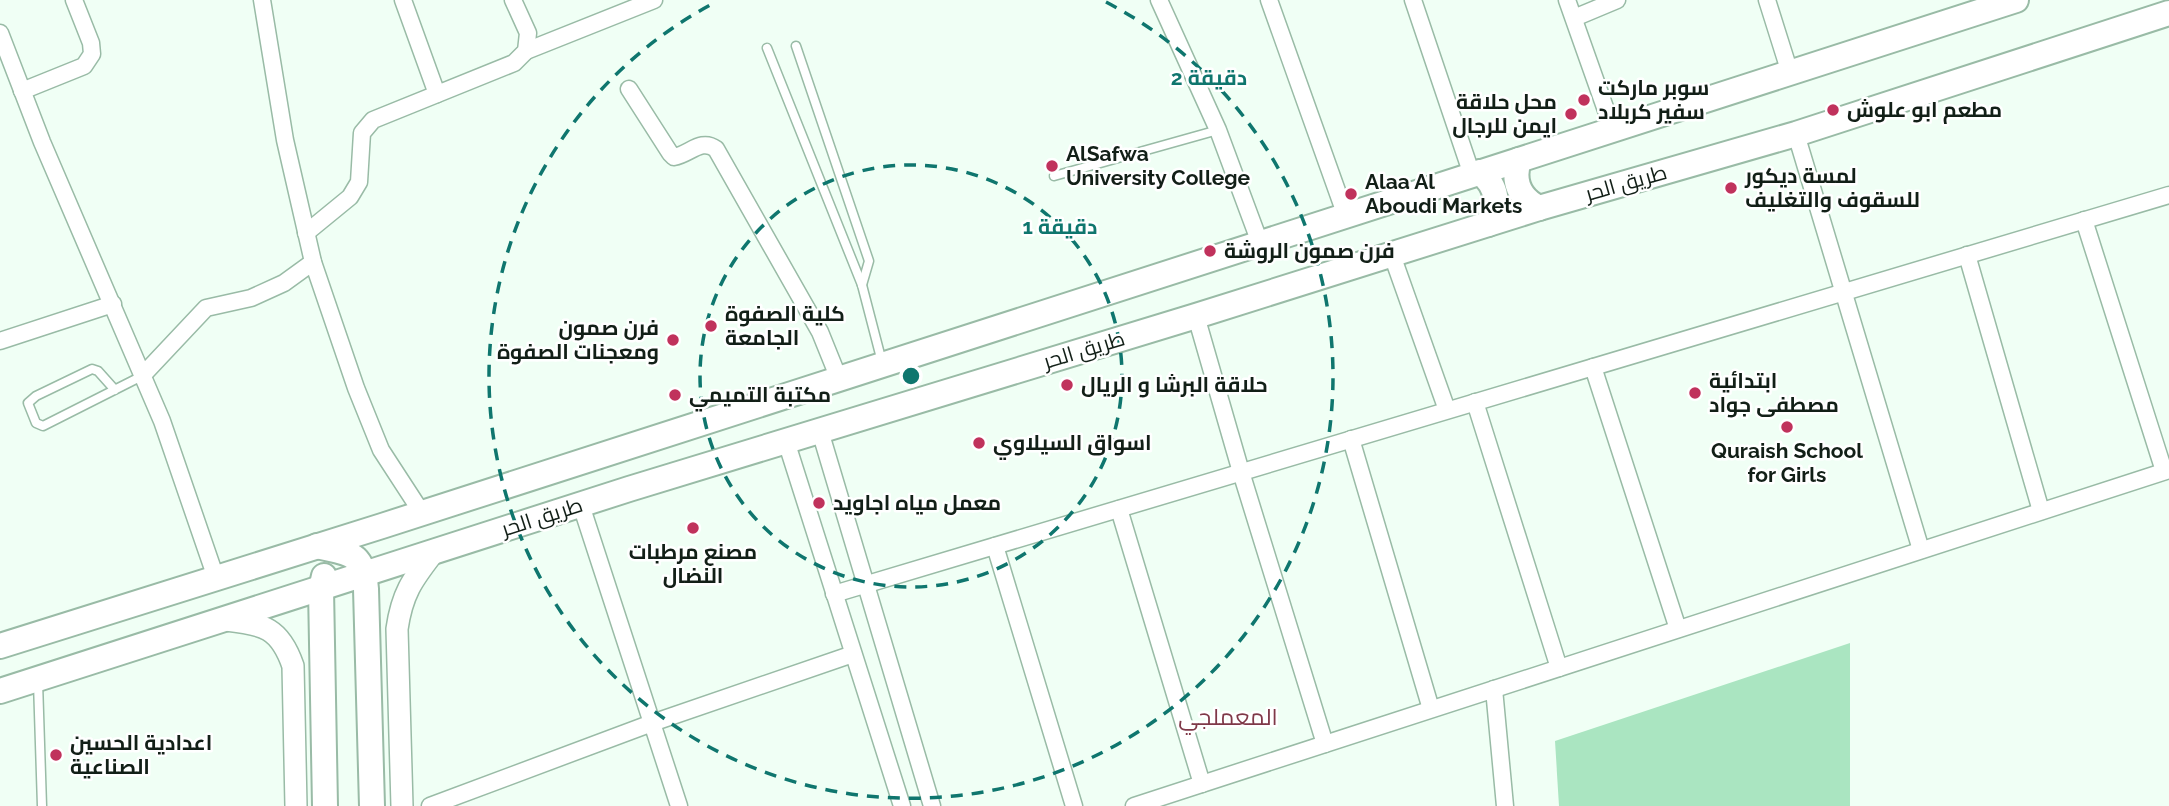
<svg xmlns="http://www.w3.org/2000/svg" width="2169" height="806" font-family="Raleway,Cairo,sans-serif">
<rect width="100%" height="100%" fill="#f0fff5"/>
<!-- green -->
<path fill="#aae5c1" d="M1850 643V806H1559L1555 741Z"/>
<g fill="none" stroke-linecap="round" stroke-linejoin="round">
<defs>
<g id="lane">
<path d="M796 46 869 261 862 285"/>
<path d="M767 48 862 285 882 362"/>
<path d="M1054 176 1218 130"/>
<path d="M115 390 98 371 92 369 36 396 28 403 36 423 43 426 142 376"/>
<path d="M38 682 42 806"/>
</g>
<g id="street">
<path d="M262 0 285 140 313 262 356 388 381 450 422 513"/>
<path d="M403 0 437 94"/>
<path d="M1159 0 1218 130 1260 243"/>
<path d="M1269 0 1346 216"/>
<path d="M1413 0 1472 175"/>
<path d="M1567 0 1613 130"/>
<path d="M1767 0 1790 73"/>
<path d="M1574 18 1617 0"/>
<path d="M0 33 42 142 162 421 216 578"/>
<path d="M526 51 654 0"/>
<path d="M629 89 670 153 674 157C690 154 701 138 716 149L820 332 839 379"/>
<path d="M22 91 84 66 92 54 91 43 74 0"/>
<path d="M1796 134 1921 550"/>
<path d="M2084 220 2164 471"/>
<path d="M306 233 350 197 359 182 362 133 373 120 514 63 526 51 528 33 513 0"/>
<path d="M1392 255 1447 410"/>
<path d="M1967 255 2041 511"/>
<path d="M1196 316 1241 472 1325 744"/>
<path d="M0 341 113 304"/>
<path d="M1593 367 1678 629"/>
<path d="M142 376 206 308 251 298 284 283 313 262"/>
<path d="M1475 402 1559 668"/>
<path d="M820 431 932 806"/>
<path d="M1351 439 1431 709"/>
<path d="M786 441 902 806"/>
<path d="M581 505 679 806"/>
<path d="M1119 509 1202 784"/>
<path d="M995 546 1074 806"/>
<path d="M834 594 2169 195"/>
<path d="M1494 689 1505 806"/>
<path d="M430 806 652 723 853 654"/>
<path d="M1134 806 2169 470"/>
</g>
<g id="secondary">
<path d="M226 620C264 624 280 628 293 666L296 806"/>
<path d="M402 806 397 629C402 594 412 580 433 553"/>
</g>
<g id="primary">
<path d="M1519 160C1512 181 1519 198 1539 208"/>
<path d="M1480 172C1498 187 1500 205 1488 224"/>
<path d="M317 546C350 554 363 551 366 589L372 806"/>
<path d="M324 576 321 589 325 806"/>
<path d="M0 646 382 526 2016 0"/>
<path d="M0 691 629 489 1196 316 1539 208 1796 134 2169 13"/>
</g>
</defs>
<!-- lane casing -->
<use href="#lane" stroke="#99bba6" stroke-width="11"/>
<!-- street casing -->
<use href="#street" stroke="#99bba6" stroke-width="19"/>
<!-- secondary casing -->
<use href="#secondary" stroke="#99bba6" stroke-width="24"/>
<!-- primary casing -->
<use href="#primary" stroke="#99bba6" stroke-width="28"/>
<!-- lane -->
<use href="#lane" stroke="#fff" stroke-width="8"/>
<!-- street -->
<use href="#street" stroke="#fff" stroke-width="16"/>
<!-- secondary -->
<use href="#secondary" stroke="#fff" stroke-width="21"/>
<!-- primary -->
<use href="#primary" stroke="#fff" stroke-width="24"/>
</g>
<!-- distance rings -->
<g fill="none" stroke="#0f766e" stroke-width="3.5" stroke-dasharray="12 9">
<circle cx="911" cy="376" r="211"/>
<path d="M1106 2A422 422 0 1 1 716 2"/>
</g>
<!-- markers -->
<g fill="#c0325c" stroke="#fff" stroke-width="2.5">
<circle cx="1584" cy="100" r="7"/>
<circle cx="1833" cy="110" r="7"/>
<circle cx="1571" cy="114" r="7"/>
<circle cx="1052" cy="166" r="7"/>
<circle cx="1731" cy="188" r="7"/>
<circle cx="1351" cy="194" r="7"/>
<circle cx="1210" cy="251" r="7"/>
<circle cx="711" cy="326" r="7"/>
<circle cx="673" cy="340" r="7"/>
<circle cx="1067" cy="385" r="7"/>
<circle cx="1695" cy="393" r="7"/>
<circle cx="675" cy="395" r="7"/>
<circle cx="1787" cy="427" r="7"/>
<circle cx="979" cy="443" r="7"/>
<circle cx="819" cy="503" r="7"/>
<circle cx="693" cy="528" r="7"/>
<circle cx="56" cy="755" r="7"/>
</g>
<g text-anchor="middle" stroke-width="5" stroke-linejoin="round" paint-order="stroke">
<!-- poi labels -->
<g font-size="21" font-weight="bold" fill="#121f17" stroke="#fff" text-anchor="start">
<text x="1598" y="95">سوبر ماركت<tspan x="1598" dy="24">سفير كربلاد</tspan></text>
<text x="1557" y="109" text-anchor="end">محل حلاقة<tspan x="1557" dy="24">ايمن للرجال</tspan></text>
<text x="1847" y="117">مطعم ابو علوش</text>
<text x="1066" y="161">AlSafwa<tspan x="1066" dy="24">University College</tspan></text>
<text x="1745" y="183">لمسة ديكور<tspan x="1745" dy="24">للسقوف والتغليف</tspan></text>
<text x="1365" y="189">Alaa Al<tspan x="1365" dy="24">Aboudi Markets</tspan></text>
<text x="1224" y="258">فرن صمون الروشة</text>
<text x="725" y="321">كلية الصفوة<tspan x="725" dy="24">الجامعة</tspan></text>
<text x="659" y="335" text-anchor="end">فرن صمون<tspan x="659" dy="24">ومعجنات الصفوة</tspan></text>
<text x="1709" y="388">ابتدائية<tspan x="1709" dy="24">مصطفى جواد</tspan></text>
<text x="1081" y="392">حلاقة البرشا و الريال</text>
<text x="689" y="402">مكتبة التميمي</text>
<text x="993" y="450">اسواق السيلاوي</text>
<text x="1787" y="458" text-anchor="middle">Quraish School<tspan x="1787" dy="24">for Girls</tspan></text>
<text x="833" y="510">معمل مياه اجاويد</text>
<text x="693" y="559" text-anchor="middle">مصنع مرطبات<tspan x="693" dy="24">النضال</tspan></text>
<text x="70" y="750">اعدادية الحسين<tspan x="70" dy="24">الصناعية</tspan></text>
</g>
<!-- street labels -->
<g font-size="21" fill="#121f17" stroke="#fff">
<text transform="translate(1626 183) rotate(-16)" y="7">طريق الحر</text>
<text transform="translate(1084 350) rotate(-17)" y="7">طريق الحر</text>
<text transform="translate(542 517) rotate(-18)" y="7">طريق الحر</text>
</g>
<!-- neighbourhood labels -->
<g font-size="23" fill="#7f3848" stroke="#fff">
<text x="1228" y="725">المعملجي</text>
</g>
</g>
<circle cx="911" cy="376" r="10" fill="#0f766e" stroke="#fff" stroke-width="3.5"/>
<g font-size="21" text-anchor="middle" font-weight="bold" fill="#0f766e" stroke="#fff" stroke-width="5" stroke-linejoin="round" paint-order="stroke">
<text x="1209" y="85">2 دقيقة</text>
<text x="1060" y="234">1 دقيقة</text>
</g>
</svg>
